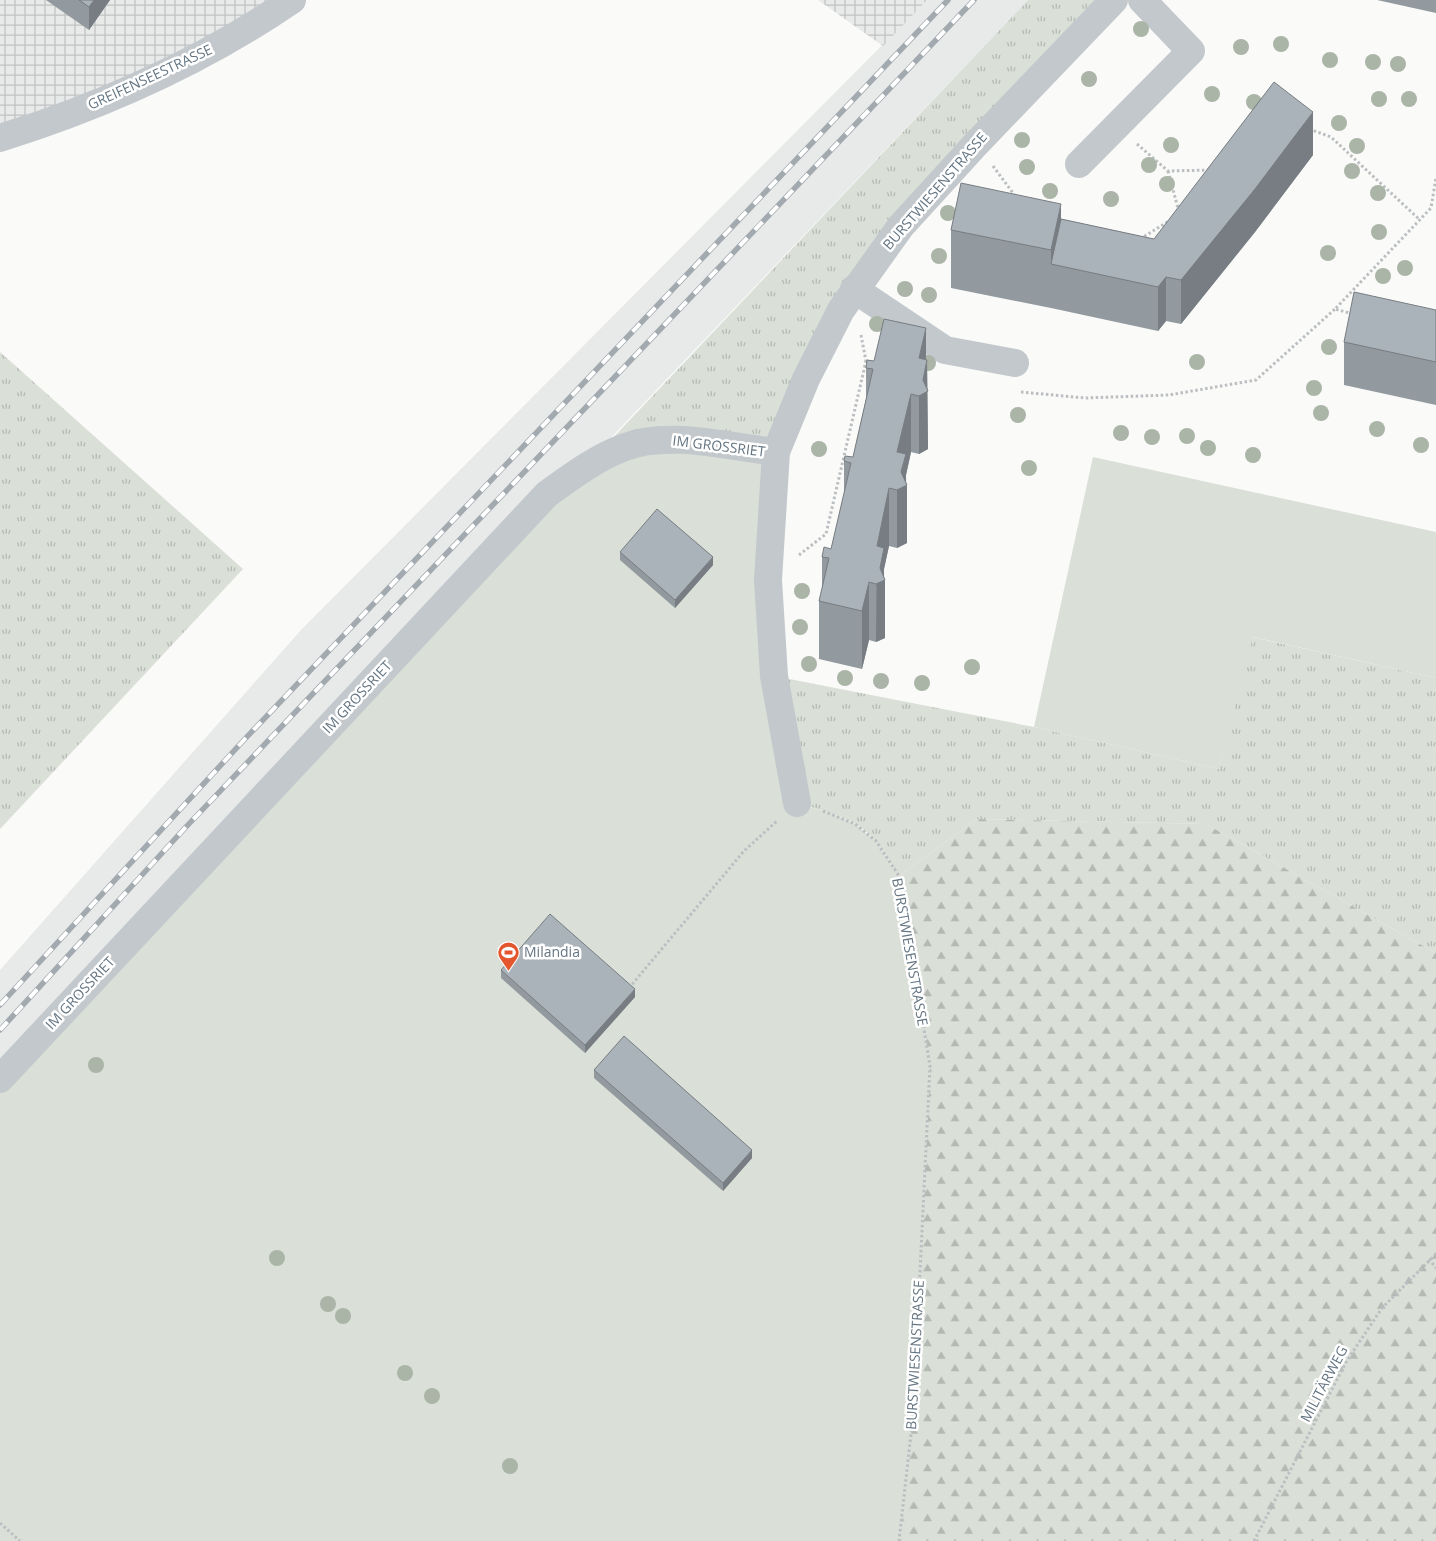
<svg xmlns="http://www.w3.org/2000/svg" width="1436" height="1541" font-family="'Open Sans',sans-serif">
<defs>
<pattern id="industrial-grid" width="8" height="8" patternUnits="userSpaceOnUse" patternTransform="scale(1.25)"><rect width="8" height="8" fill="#e8e9e9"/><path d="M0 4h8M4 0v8" fill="none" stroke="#c0c1c2"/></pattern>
<pattern id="grass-tufts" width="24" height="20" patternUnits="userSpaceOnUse" patternTransform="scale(1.25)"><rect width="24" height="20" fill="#dadfd7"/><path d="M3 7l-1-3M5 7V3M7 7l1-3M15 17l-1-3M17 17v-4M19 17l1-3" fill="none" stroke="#b4b9b4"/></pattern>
<pattern id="forest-firs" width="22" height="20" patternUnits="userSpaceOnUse" patternTransform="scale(1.25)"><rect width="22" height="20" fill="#dadfd7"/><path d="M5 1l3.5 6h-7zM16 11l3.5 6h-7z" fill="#b4b9b4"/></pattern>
</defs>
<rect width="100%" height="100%" fill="#fafaf8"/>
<!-- built -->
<path fill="#e8e9e9" d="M927 0H1028L0 1079V970L301 630Z"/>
<!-- industrial -->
<g fill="url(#industrial-grid)">
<path d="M0 0H292L0 138Z"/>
<path d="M818 0H927L883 46Z"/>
</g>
<!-- grass -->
<g fill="url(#grass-tufts)">
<path d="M1028 0H1114L901 226 776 452 588 464Z"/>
<path d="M0 352 243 569 0 829Z"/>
<path d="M1252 637 1436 678V953L1206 824 977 819 899 876C892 865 885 853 877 843 859 818 824 811 797 803L774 676 1034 727 1219 769Z"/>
</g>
<!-- forest -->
<path fill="url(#forest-firs)" d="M977 819 1206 824 1436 953V1541H899L913 1416 930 1066 899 876Z"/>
<!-- garden -->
<g fill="#dadfd7">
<path d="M627 446 776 452 771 504 797 803 831 813 855 824 876 841 899 876 930 1066 913 1416 899 1541H0V1079L547 494Z"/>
<path d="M1093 457 1436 532V678L1253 637 1219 769 1034 727Z"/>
</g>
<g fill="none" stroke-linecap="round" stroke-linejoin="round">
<!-- path -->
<g stroke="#bbbfc2" stroke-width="3" stroke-dasharray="2.5 2.5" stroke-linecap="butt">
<path d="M1309 129 1331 137 1420 220"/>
<path d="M1137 144 1168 171 1211 170"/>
<path d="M993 166 1016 197"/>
<path d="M1168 171 1179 212"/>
<path d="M1140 239 1169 221"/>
<path d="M1353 314 1335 309 1431 208 1436 178"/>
<path d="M861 335 866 361 870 362"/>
<path d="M1021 392 1085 398 1169 395 1256 380 1335 309"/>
<path d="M799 555 826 534 866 361"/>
<path d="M823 811 855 824 876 841 899 876 930 1066 913 1416 899 1541"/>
<path d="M629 988 744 851 777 821"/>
<path d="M1429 1259 1436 1268"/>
<path d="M0 1523 20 1541"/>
<path d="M1254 1541 1346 1362 1382 1308 1436 1254"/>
</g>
<!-- minor -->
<g stroke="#c3c8cc" stroke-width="28">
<path d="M0 138C102 106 203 61 292 0"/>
<path d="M1079 164 1191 51 1142 0"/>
<path d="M854 289 945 350 1015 363"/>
<path d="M797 803 774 676 768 580 776 452 806 379 841 310 901 226 974 146 1114 0"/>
<path d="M0 1079 547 494C572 476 596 458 625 447 668 430 731 447 776 452"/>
</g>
<defs>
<g id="rail">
<path d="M0 1005 243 741 948 0"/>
<path d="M0 1030 185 828 974 0"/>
</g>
</defs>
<!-- rail casing -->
<use href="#rail" stroke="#a2aab0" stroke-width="5.5"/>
<!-- rail -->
<use href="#rail" stroke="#fff" stroke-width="4" stroke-dasharray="11" stroke-linecap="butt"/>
</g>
<!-- trees -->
<g fill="#aab4a7">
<circle cx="1141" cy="29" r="8"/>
<circle cx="1281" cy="44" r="8"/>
<circle cx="1241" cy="47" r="8"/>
<circle cx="1330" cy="60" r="8"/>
<circle cx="1373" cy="62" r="8"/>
<circle cx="1398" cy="64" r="8"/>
<circle cx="1089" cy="79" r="8"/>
<circle cx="1212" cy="94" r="8"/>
<circle cx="1379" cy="99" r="8"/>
<circle cx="1409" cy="99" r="8"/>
<circle cx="1254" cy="102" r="8"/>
<circle cx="1339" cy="123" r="8"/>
<circle cx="1022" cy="140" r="8"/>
<circle cx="1171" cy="145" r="8"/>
<circle cx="1357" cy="146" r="8"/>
<circle cx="1149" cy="165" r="8"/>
<circle cx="1027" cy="167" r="8"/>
<circle cx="1352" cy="171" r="8"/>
<circle cx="1167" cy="184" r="8"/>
<circle cx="1050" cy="191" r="8"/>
<circle cx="1378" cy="193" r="8"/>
<circle cx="1111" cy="199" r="8"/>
<circle cx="948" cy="213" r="8"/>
<circle cx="1379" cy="232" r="8"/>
<circle cx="1328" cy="253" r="8"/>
<circle cx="939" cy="256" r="8"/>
<circle cx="1405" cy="268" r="8"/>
<circle cx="1383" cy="276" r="8"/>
<circle cx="905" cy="289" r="8"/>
<circle cx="929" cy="295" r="8"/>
<circle cx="877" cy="324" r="8"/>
<circle cx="1329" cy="347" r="8"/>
<circle cx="1197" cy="362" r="8"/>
<circle cx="928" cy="363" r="8"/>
<circle cx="1314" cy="388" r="8"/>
<circle cx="1321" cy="413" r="8"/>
<circle cx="1018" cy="415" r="8"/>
<circle cx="1377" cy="429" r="8"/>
<circle cx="1121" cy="433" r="8"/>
<circle cx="1187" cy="436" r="8"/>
<circle cx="1152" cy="437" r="8"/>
<circle cx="1421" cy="445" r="8"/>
<circle cx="1208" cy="448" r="8"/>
<circle cx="819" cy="449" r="8"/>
<circle cx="1253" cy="455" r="8"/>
<circle cx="1029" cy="468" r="8"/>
<circle cx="802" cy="591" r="8"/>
<circle cx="800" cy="627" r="8"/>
<circle cx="809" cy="664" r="8"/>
<circle cx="972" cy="667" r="8"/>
<circle cx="845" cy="678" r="8"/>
<circle cx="881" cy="681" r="8"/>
<circle cx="922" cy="683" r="8"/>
<circle cx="96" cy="1065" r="8"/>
<circle cx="277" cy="1258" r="8"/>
<circle cx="328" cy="1304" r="8"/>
<circle cx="343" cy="1316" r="8"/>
<circle cx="405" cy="1373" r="8"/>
<circle cx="432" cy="1396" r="8"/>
<circle cx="510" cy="1466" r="8"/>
</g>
<!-- wall -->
<g fill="#929a9f">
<path d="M46 0H110L89 30Z"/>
<path d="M1377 0H1436V13Z"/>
<path d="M1313 155 1255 232 1181 324 1166 321 1158 331 1051 308 951 288V230L1061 219 1154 239Z"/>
<path d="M1436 310V405L1344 385V342Z"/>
<path d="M926 360H927L928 449 919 454 911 452 906 475 907 543 897 548 889 546 884 569 885 638 876 642 869 640 862 669 819 659V601L822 591V557L831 549 844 494V461L853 457 866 399V368L874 361Z"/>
<path d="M620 552 713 565 675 608 620 560Z"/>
<path d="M501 970 635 997 585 1053 501 978Z"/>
<path d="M594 1070 752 1158 723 1191 594 1078Z"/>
</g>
<!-- shaded-wall -->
<g fill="#777d82">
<path d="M94 0H110L89 30V7Z"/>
<path d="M1313 112V155L1255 232 1181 324V280Z"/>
<path d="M1061 204V263L1051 264V250Z"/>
<path d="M1166 277V321L1158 331V287Z"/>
<path d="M926 328V366L927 360 928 449 919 454V358Z"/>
<path d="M911 394V452L906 475V486L907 485V543L897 548V452Z"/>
<path d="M889 488V546L884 569V580H885V638L876 642 877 546Z"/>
<path d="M713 557V565L675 608V600Z"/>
<path d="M869 582V640L862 669V611Z"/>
<path d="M635 989V997L585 1053V1045Z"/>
<path d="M752 1150V1158L723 1191V1183Z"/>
</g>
<!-- building -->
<g fill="#aab3b9" stroke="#777d82">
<path d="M79 0H94L89 7Z"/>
<path d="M1274 82 1313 112 1255 189 1181 280 1166 277 1158 287 1051 264 1061 219 1154 239Z"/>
<path d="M961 183 1061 204 1051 250 951 230Z"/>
<path d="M1354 292 1436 310V362L1344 342Z"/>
<path d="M884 319 926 328 919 358 927 360 923 380 928 391 919 396 911 394 897 452 906 454 901 472 907 485 897 490 889 488 877 546 884 548 880 568 885 580 876 584 869 582 862 611 819 601 829 558 822 557 824 547 831 549 851 463 844 461 845 456 853 457 873 369 866 368 867 360 874 361Z"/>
<path d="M657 509 713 557 675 600 620 552Z"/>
<path d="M550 914 635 989 585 1045 501 970Z"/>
<path d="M624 1036 752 1150 723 1183 594 1070Z"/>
</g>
<!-- icons -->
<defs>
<symbol id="stadium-pin" viewBox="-11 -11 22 30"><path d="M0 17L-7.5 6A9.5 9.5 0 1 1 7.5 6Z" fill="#e4572e" stroke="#fff"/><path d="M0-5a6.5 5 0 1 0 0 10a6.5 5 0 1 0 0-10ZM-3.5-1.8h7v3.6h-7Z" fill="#fff"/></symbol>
</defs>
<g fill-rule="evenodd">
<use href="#stadium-pin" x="496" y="940" width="25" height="34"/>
</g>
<g text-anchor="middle" stroke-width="5" stroke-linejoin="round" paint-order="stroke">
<!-- street labels -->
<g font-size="14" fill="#657683" stroke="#fff">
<text transform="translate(150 77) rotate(-25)" y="5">GREIFENSEESTRASSE</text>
<text transform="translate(935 191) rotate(-49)" y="5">BURSTWIESENSTRASSE</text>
<text transform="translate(719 446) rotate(7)" y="5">IM GROSSRIET</text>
<text transform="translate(357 697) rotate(-47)" y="5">IM GROSSRIET</text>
<text transform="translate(910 952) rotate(80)" y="5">BURSTWIESENSTRASSE</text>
<text transform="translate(80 993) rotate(-47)" y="5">IM GROSSRIET</text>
<text transform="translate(915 1355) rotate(-87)" y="5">BURSTWIESENSTRASSE</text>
<text transform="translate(1324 1384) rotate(-62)" y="5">MILITÄRWEG</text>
</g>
<!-- poi labels -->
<g font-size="14" fill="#657683" stroke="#fff" text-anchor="start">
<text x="524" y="957">Milandia</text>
</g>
</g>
</svg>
